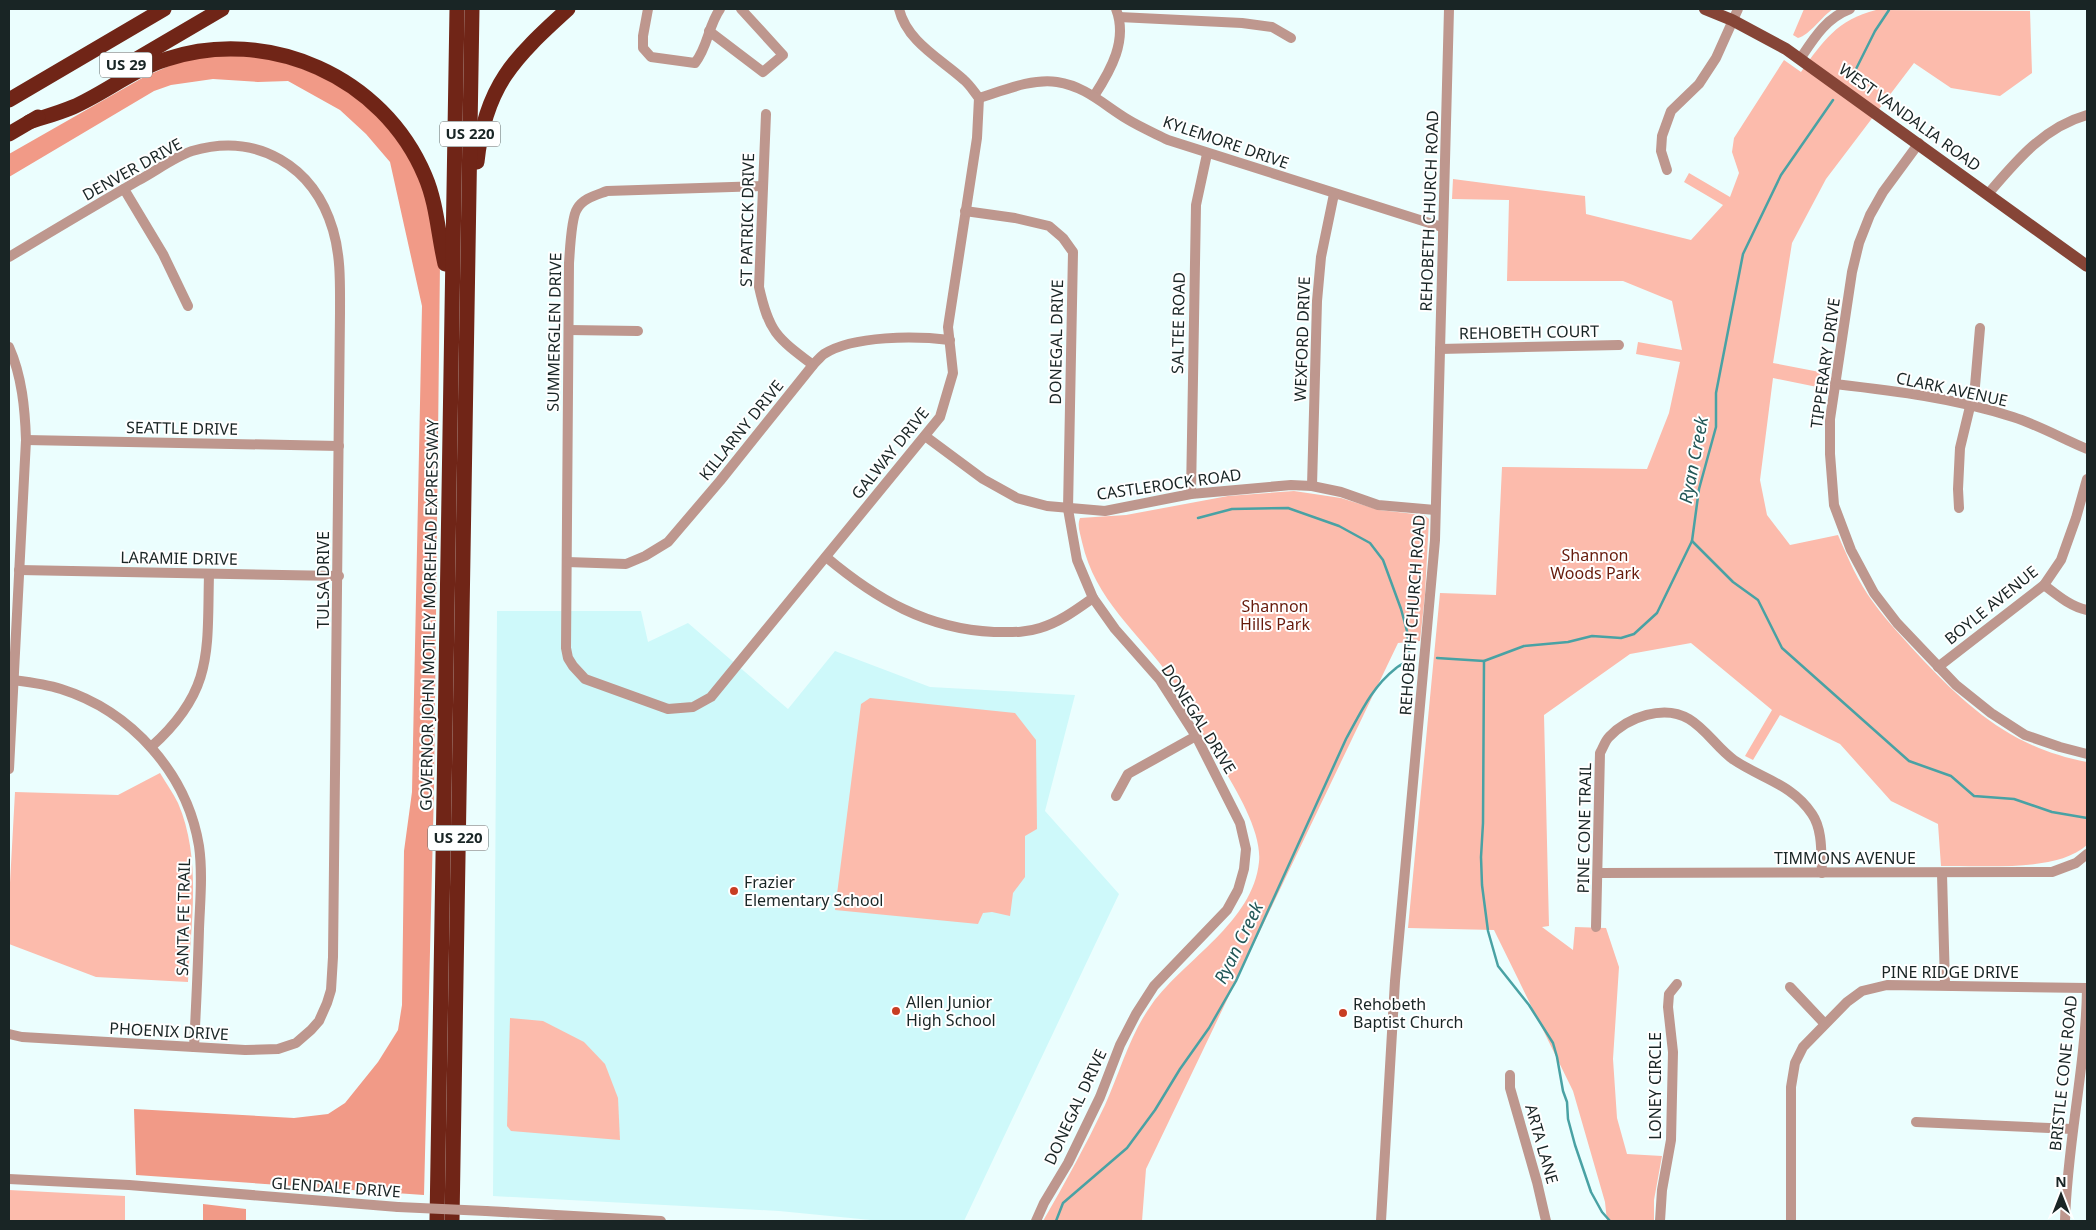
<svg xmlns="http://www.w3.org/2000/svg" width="2096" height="1230" font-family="'Noto Sans',sans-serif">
<rect width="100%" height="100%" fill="#ebfefe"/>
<!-- built -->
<path fill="#cef9fa" d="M497 611H641L648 642 688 623 788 709 835 651 930 687 1075 695 1045 811 1119 894 964 1221H881L779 1211 493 1196Z"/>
<!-- green -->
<g fill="#fcbbac">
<path d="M1804 9H1833C1822 16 1810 35 1798 38L1793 35Z"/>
<path d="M1876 10 2030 11 2032 73 2000 96 1951 88 1914 63 1826 179 1792 243 1773 363 1830 374 1827 389 1773 378 1760 480 1767 515 1790 545 1838 535C1848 558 1858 582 1873 602 1888 623 1906 641 1923 660 1971 711 2016 749 2087 762V845C2056 873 1982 865 1941 866L1938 824 1891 801 1840 744 1780 715 1753 760 1745 756 1772 710 1691 643 1630 654 1544 715 1549 926 1542 927 1573 950 1575 927 1606 928 1619 967 1613 1059 1617 1118 1627 1154 1662 1156 1654 1200V1221H1607L1605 1202 1573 1091 1494 930 1408 928 1440 593 1496 595 1502 467 1647 469 1669 413 1680 362 1636 354 1638 342 1682 350 1672 301 1623 281H1507L1509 200 1452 199 1453 179 1585 196 1586 214 1691 240 1723 205 1684 182 1689 173 1730 197 1739 173 1732 152 1734 138 1784 60 1801 72C1823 41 1837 20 1876 10Z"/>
<path d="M1294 491 1341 498 1379 510 1424 515 1429 519 1425 594 1420 641 1398 643 1146 1169 1142 1221H1043C1065 1183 1086 1145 1105 1105 1120 1072 1130 1034 1152 1004 1185 959 1253 922 1259 862 1263 825 1222 768 1204 736 1193 717 1183 696 1171 678 1138 632 1095 600 1082 542 1080 533 1077 526 1080 518L1126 515 1228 496Z"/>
<path d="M870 698 1015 713 1036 740 1037 829 1025 836V877L1013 893 1010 916 992 912 983 913 978 924 835 910 861 704Z"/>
<path d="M160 773C166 783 173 793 178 803 202 859 191 923 188 982L96 977 9 944V901L15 792 118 795Z"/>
<path d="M510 1018 543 1021 584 1042 605 1064 618 1098 620 1140 511 1131 507 1126Z"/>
<path d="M9 1190 125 1196V1221H9Z"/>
</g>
<!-- forest -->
<g fill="#f19a87">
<path d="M242 55C333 65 399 115 429 203 435 221 436 243 440 263L434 789 424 1195 136 1175 134 1109 294 1118 328 1114 345 1103 378 1062 398 1030 402 1005 404 851 412 792 422 306 390 162 366 134 340 110 288 81 258 82 213 79 171 85 154 91 9 177V154L144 77 178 62 207 56Z"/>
<path d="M203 1204 246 1209V1221H203Z"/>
</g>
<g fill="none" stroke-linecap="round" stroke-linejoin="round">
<!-- stream -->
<g stroke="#49a2a4" stroke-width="2.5">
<path d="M1854 73 1875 31 1889 10"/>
<path d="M1198 518 1232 509 1288 508 1339 526 1370 543 1383 560 1401 609 1407 631 1410 661"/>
<path d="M1692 541 1733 582 1758 600 1782 648 1909 761 1951 776 1974 796 2014 799 2052 812 2087 818"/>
<path d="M1437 658 1484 661 1524 646 1568 642 1592 636 1621 638 1634 634 1657 613 1692 541 1699 489 1716 427V393L1743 254 1781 175 1833 100"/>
<path d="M1484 661 1483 823 1481 857 1482 885 1488 931 1498 966 1529 1005 1553 1043 1557 1057 1563 1091 1567 1102 1568 1119 1575 1145 1591 1192 1602 1212 1610 1221"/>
<path d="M1056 1221 1063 1203 1127 1148 1155 1110 1180 1069 1209 1028 1236 981 1346 739C1360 714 1372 687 1395 669 1400 664 1409 661 1415 659"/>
</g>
<!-- minor -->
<g stroke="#be978e" stroke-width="10">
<path d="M648 9 643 36V48L651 57 695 63C708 47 708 26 720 9"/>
<path d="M1119 17 1242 23 1272 27 1291 38"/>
<path d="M709 31 763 72 783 55 741 9"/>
<path d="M1800 59C1814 38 1826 18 1850 9"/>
<path d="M1094 96C1111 70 1128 40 1116 9"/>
<path d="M979 98C1002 91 1032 78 1057 82 1085 86 1104 105 1127 119 1140 127 1154 133 1168 140L1442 227"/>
<path d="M766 114 759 287C769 332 776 337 813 365"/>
<path d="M1919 143 1883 192 1870 215 1859 243 1852 272 1830 419V454L1834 505 1851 550 1874 593 1897 623 1956 685 1991 713 2025 735 2060 747 2087 754"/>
<path d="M1667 170 1661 151 1662 136 1671 111 1699 84 1716 58 1738 9"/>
<path d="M763 186 607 191C597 195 583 198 577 209 571 218 570 251 569 263L566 648 568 658 573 666 585 679 668 709 693 707 711 697 940 417 953 373 948 327 977 138 979 98C974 92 970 85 964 80 941 59 907 42 899 9"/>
<path d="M124 189 163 254 188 306"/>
<path d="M1988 194C2016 161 2044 127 2087 115"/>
<path d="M965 211 1015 218 1049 226 1063 238 1073 252 1068 509 1077 560 1093 598 1115 629 1160 680 1196 736 1240 823 1246 849 1244 869 1238 890 1227 910 1154 986 1136 1014 1120 1045 1100 1097 1068 1163 1044 1203 1036 1221"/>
<path d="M9 257C52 231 96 205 139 180 156 171 174 157 192 151 258 132 314 166 333 230 341 257 340 285 340 313L333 957 331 990 327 1003 319 1021 311 1030 296 1043 278 1049 245 1050 22 1037 9 1034"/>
<path d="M569 330 638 331"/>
<path d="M9 347C22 376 25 409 26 440L9 769"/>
<path d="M1440 349 1619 345"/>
<path d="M1835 384C1895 391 1955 398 2013 417 2038 425 2063 439 2087 449"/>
<path d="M925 436 983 479 1017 498 1047 506 1105 511 1191 494 1291 485 1312 486 1341 492 1378 505 1435 510"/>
<path d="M26 440 339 446"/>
<path d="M1312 486 1317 301 1321 257 1334 194"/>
<path d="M1191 494 1196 205 1207 154"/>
<path d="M1959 508 1958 489 1960 448 1975 386 1980 328"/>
<path d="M826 557C876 599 927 629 994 632 1010 632 1025 633 1040 628 1060 622 1076 610 1093 598"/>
<path d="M567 562 626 564 645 556 668 542 720 481 813 365C816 362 820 357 824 354 854 335 916 336 950 340"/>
<path d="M19 570 339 576"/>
<path d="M2044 585C2057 595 2071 607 2087 610"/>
<path d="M1938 667 2044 585 2061 560 2076 518 2087 479"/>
<path d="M13 680C29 682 46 684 61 689 131 711 187 773 199 846 203 874 200 902 199 929 198 968 196 1008 194 1047"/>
<path d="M151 747C214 691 207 651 209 574"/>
<path d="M1116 796 1128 774 1196 736"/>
<path d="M1598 873 2052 872 2076 863 2087 854"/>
<path d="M1942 874 1945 985"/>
<path d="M1596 927 1600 753C1603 748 1605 741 1609 737 1628 717 1664 704 1689 719 1706 729 1718 749 1734 760 1762 779 1792 784 1812 814 1823 830 1821 854 1822 873"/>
<path d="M1790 987 1824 1023"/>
<path d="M1510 1075V1088L1537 1182 1546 1221"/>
<path d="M1916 1122 2072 1129"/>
<path d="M9 1179 129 1185 398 1207"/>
<path d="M486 1211 661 1221"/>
<path d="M1381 1221 1395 981 1435 540 1449 9"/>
<path d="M1660 1221 1662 1190 1671 1140 1673 1052 1668 1007 1669 994 1677 984"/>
<path d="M1791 1221V1087L1795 1063 1803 1047 1847 1002 1862 991 1887 985 2087 988"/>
<path d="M2065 1221C2067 1143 2086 1066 2087 988"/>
</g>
<!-- major -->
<path stroke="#864537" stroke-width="12" d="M1705 9 1732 20 1786 49 2087 266"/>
<!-- highway -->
<g stroke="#702517" stroke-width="15">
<path d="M118 70 222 9"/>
<path d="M9 100 164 9"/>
<path d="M29 122C44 117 59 113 73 107 105 93 132 70 167 59 268 26 383 76 425 176 437 204 438 234 445 264"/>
<path d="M9 134 38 117"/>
<path d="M477 162C485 86 514 58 568 9"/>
<path d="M437 1221 457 9"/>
<path d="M452 1221 472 9"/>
</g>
<!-- minor-bridge -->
<path stroke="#be978e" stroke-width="10" d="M398 1207 486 1211"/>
</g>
<!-- markers -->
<g fill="#c83d22" stroke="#fff" stroke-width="2">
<circle cx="734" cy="891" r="5"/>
<circle cx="896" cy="1011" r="5"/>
<circle cx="1343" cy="1013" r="5"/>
</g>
<g text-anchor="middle" stroke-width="4" stroke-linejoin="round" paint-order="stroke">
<!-- shield labels -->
<g fill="#fff" stroke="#5e6666" stroke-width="1">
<rect x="100" y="52.5" width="52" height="25" rx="4"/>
<rect x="440" y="121.5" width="60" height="25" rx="4"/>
<rect x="428" y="825.5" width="60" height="25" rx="4"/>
</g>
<g font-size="15" font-weight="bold" fill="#192525">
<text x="126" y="70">US 29</text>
<text x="470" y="139">US 220</text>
<text x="458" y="843">US 220</text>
</g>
<!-- street labels -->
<g font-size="16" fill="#192525" stroke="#fff">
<text transform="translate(1910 117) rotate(36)" y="6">WEST VANDALIA ROAD</text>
<text transform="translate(1226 142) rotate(19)" y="6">KYLEMORE DRIVE</text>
<text transform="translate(132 169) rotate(-29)" y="6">DENVER DRIVE</text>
<text transform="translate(1429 211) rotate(-88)" y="6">REHOBETH CHURCH ROAD</text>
<text transform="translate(747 220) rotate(-89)" y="6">ST PATRICK DRIVE</text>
<text transform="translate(1178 323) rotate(-89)" y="6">SALTEE ROAD</text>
<text transform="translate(554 332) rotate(-89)" y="6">SUMMERGLEN DRIVE</text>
<text transform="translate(1529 332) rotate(-1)" y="6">REHOBETH COURT</text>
<text transform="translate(1302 339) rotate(-88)" y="6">WEXFORD DRIVE</text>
<text transform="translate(1056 342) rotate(-89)" y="6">DONEGAL DRIVE</text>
<text transform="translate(1825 363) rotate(-82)" y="6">TIPPERARY DRIVE</text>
<text transform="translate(1952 389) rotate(12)" y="6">CLARK AVENUE</text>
<text transform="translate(182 428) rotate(1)" y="6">SEATTLE DRIVE</text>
<text transform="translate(741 430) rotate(-51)" y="6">KILLARNY DRIVE</text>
<text transform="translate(890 453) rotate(-51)" y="6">GALWAY DRIVE</text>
<text transform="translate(1169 484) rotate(-8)" y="6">CASTLEROCK ROAD</text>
<text transform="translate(179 558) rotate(1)" y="6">LARAMIE DRIVE</text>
<text transform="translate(323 580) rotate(-90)" y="6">TULSA DRIVE</text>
<text transform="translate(1991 605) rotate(-39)" y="6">BOYLE AVENUE</text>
<text transform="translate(429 615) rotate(-89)" y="6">GOVERNOR JOHN MOTLEY MOREHEAD EXPRESSWAY</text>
<text transform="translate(1412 615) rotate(-86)" y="6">REHOBETH CHURCH ROAD</text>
<text transform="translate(1199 719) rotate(58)" y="6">DONEGAL DRIVE</text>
<text transform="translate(1584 828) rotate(-89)" y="6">PINE CONE TRAIL</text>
<text x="1845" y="864">TIMMONS AVENUE</text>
<text transform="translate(183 917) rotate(-89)" y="6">SANTA FE TRAIL</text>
<text x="1950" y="978">PINE RIDGE DRIVE</text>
<text transform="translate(169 1031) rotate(3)" y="6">PHOENIX DRIVE</text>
<text transform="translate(2063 1073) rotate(-84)" y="6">BRISTLE CONE ROAD</text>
<text transform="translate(1655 1086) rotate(-90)" y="6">LONEY CIRCLE</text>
<text transform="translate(1075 1107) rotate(-65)" y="6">DONEGAL DRIVE</text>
<text transform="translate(1542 1144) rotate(74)" y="6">ARTA LANE</text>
<text transform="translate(336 1187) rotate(4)" y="6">GLENDALE DRIVE</text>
</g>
<!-- park labels -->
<g font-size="16" fill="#661a0b" stroke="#fff">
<text x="1595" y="561">Shannon<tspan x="1595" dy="18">Woods Park</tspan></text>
<text x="1275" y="612">Shannon<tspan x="1275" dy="18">Hills Park</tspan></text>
</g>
<!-- poi labels -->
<g font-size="16" fill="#192525" stroke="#fff" text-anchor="start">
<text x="744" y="888">Frazier<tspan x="744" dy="18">Elementary School</tspan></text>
<text x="906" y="1008">Allen Junior<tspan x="906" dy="18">High School</tspan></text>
<text x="1353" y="1010">Rehobeth<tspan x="1353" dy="18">Baptist Church</tspan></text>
</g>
<!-- water labels -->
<g font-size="18" font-style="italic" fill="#225757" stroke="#fff">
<text transform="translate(1694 460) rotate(-79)" y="6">Ryan Creek</text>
<text transform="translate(1239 943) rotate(-64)" y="6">Ryan Creek</text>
</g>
</g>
<!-- border -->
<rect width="2096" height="1230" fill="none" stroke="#192525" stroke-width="20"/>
<!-- north arrow -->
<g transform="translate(2061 1195)" stroke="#ffffff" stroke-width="4" paint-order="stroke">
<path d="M0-4L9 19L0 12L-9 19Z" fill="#192525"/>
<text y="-8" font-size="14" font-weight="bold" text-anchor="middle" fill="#192525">N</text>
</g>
</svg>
